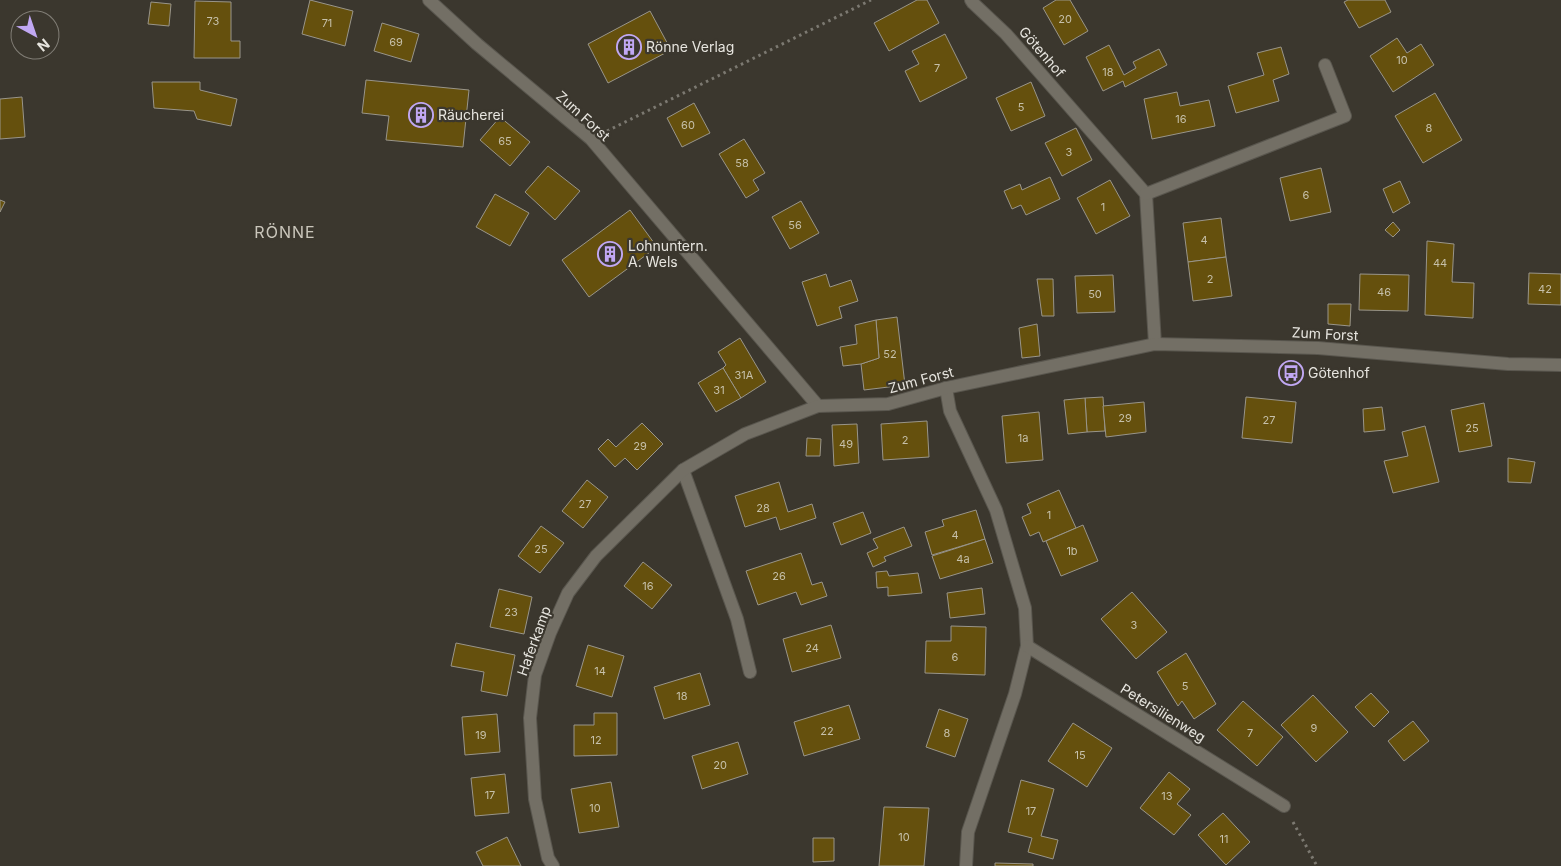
<svg xmlns="http://www.w3.org/2000/svg" width="1561" height="866" font-family="Inter,sans-serif">
<rect width="100%" height="100%" fill="#3b372e"/>
<!-- building -->
<g fill="#65500d" stroke="#99958a">
<path d="M310 0 353 11 345 46 302 34Z"/>
<path d="M917 0H927L939 23 889 51 874 23Z"/>
<path d="M1056 0H1070L1088 31 1064 45 1043 8Z"/>
<path d="M1348 0H1385L1391 12 1359 28 1344 2Z"/>
<path d="M195 1 231 2V41H240V58H194Z"/>
<path d="M151 2 171 4 169 26 148 24Z"/>
<path d="M650 11 671 50 608 83 588 44Z"/>
<path d="M382 23 419 34 411 62 374 51Z"/>
<path d="M945 34 967 78 920 102 905 71 919 64 912 51Z"/>
<path d="M1397 38 1407 53 1421 44 1434 65 1393 92 1370 56Z"/>
<path d="M1109 45 1124 75 1136 68 1133 62 1159 49 1167 65 1125 87 1123 81 1103 91 1086 57Z"/>
<path d="M1281 47 1289 74 1273 80 1279 101 1236 113 1228 86 1264 75 1257 53Z"/>
<path d="M366 80 469 90 463 147 386 140 389 116 362 113Z"/>
<path d="M152 82H200V90L237 99 231 126 197 119 194 111 154 108Z"/>
<path d="M1031 82 1045 116 1011 131 996 98Z"/>
<path d="M1177 92 1180 106 1209 100 1215 126 1152 139 1144 99Z"/>
<path d="M1435 93 1462 140 1423 163 1395 116Z"/>
<path d="M22 97 25 137 0 139V99Z"/>
<path d="M694 103 710 133 682 147 667 118Z"/>
<path d="M500 117 530 142 510 166 480 140Z"/>
<path d="M1076 128 1092 160 1062 176 1045 143Z"/>
<path d="M744 139 765 173 753 180 759 190 746 198 719 154Z"/>
<path d="M548 166 580 191 555 220 525 192Z"/>
<path d="M1321 168 1331 212 1290 221 1280 178Z"/>
<path d="M1050 177 1060 199 1026 215 1021 205 1012 209 1004 191 1020 184 1022 190Z"/>
<path d="M1110 180 1130 216 1096 234 1077 198Z"/>
<path d="M1400 181 1410 203 1393 213 1383 189Z"/>
<path d="M495 194 529 213 510 246 476 227Z"/>
<path d="M0 200 5 202 0 212Z"/>
<path d="M801 201 819 233 790 249 772 217Z"/>
<path d="M630 210 657 247 589 297 562 260Z"/>
<path d="M1221 218 1226 257 1188 262 1183 223Z"/>
<path d="M1393 222 1400 230 1393 237 1385 230Z"/>
<path d="M1427 241 1454 244 1452 282 1474 283 1473 318 1425 315Z"/>
<path d="M1226 257 1232 296 1193 301 1188 262Z"/>
<path d="M1529 273 1561 274V305L1528 304Z"/>
<path d="M826 274 830 287 851 280 858 301 839 307 842 318 817 326 802 282Z"/>
<path d="M1360 274 1409 275 1408 311 1359 310Z"/>
<path d="M1113 275 1115 312 1077 313 1075 276Z"/>
<path d="M1037 279H1053L1054 316H1042Z"/>
<path d="M1328 304H1351L1350 326 1328 324Z"/>
<path d="M897 317 905 385 864 390 861 364 879 358 876 320Z"/>
<path d="M876 320 879 358 861 364 843 366 840 347 857 344 855 325Z"/>
<path d="M1037 324 1040 356 1022 358 1019 328Z"/>
<path d="M740 338 766 382 741 398 723 368 726 365 718 352Z"/>
<path d="M723 368 741 398 716 412 698 383Z"/>
<path d="M1103 397 1105 431 1087 432 1085 398Z"/>
<path d="M1246 397 1296 402 1292 443 1242 438Z"/>
<path d="M1085 398 1087 432 1068 434 1064 400Z"/>
<path d="M1144 402 1146 432 1106 437 1103 406Z"/>
<path d="M1484 403 1492 446 1459 452 1451 410Z"/>
<path d="M1382 407 1385 430 1364 432 1363 409Z"/>
<path d="M1039 412 1043 460 1006 463 1002 416Z"/>
<path d="M927 421 929 457 883 460 881 424Z"/>
<path d="M642 423 663 444 637 470 625 458 615 467 598 449 608 439 616 447Z"/>
<path d="M857 424 859 463 834 466 832 425Z"/>
<path d="M1425 426 1439 482 1393 493 1384 461 1408 456 1402 432Z"/>
<path d="M807 438 821 439 820 456H806Z"/>
<path d="M1508 458 1535 462 1531 483 1508 482Z"/>
<path d="M587 480 608 497 583 528 562 511Z"/>
<path d="M779 482 788 512 812 504 816 518 780 530 776 517 745 527 735 496Z"/>
<path d="M1059 490 1076 528 1043 542 1039 532 1030 536 1022 517 1031 513 1027 504Z"/>
<path d="M976 510 985 539 932 555 925 532 944 526 942 520Z"/>
<path d="M863 512 871 533 841 545 833 523Z"/>
<path d="M1083 525 1098 561 1061 576 1046 541Z"/>
<path d="M541 526 564 543 540 573 518 556Z"/>
<path d="M904 527 912 546 884 557 886 561 873 567 867 553 878 548 873 539Z"/>
<path d="M985 539 993 563 940 579 932 556Z"/>
<path d="M801 553 812 585 822 582 827 596 801 605 796 592 758 605 746 571Z"/>
<path d="M643 562 672 585 652 609 624 586Z"/>
<path d="M887 571 889 576 918 573 922 593 888 596V587L877 588 876 572Z"/>
<path d="M982 588 985 614 950 618 947 593Z"/>
<path d="M499 589 532 597 524 634 490 627Z"/>
<path d="M1132 592 1167 632 1136 659 1101 619Z"/>
<path d="M831 625 841 658 792 672 783 639Z"/>
<path d="M951 626 986 627 985 675 925 673 926 641H951Z"/>
<path d="M456 643 515 655 507 696 481 691 484 672 451 666Z"/>
<path d="M588 645 624 656 612 697 576 686Z"/>
<path d="M1186 653 1216 704 1194 719 1182 701 1178 706 1157 672Z"/>
<path d="M700 673 710 705 664 719 654 687Z"/>
<path d="M1371 693 1389 712 1374 727 1355 707Z"/>
<path d="M1313 695 1348 732 1316 762 1281 725Z"/>
<path d="M1243 701 1283 737 1257 766 1217 730Z"/>
<path d="M849 705 860 739 804 756 794 722Z"/>
<path d="M939 709 968 719 955 757 926 747Z"/>
<path d="M594 713H617V755L574 756V725H594Z"/>
<path d="M497 714 500 752 465 755 462 717Z"/>
<path d="M1413 721 1429 741 1404 761 1388 741Z"/>
<path d="M1073 723 1112 748 1087 787 1048 761Z"/>
<path d="M738 742 748 774 702 789 692 756Z"/>
<path d="M1169 772 1190 789 1177 804 1191 815 1174 835 1140 808Z"/>
<path d="M505 774 509 813 475 816 471 778Z"/>
<path d="M1021 780 1054 789 1041 836 1058 840 1053 859 1028 852 1032 838 1008 832Z"/>
<path d="M611 782 619 827 579 833 571 789Z"/>
<path d="M884 807 929 808 924 866H879Z"/>
<path d="M1223 813 1250 842 1226 865 1198 835Z"/>
<path d="M507 837 521 866H483L476 852Z"/>
<path d="M813 838H834V861L813 862Z"/>
<path d="M995 863 1033 864V866H995Z"/>
</g>
<g fill="none" stroke-linecap="round" stroke-linejoin="round">
<defs>
<g id="minor">
<path d="M429 0 477 44 591 139 818 406"/>
<path d="M971 0 973 3 1006 34 1146 194 1155 344"/>
<path d="M1146 194 1345 116 1325 65"/>
<path d="M946 388 950 411 996 510 1025 608 1027 646 1015 694 968 832 966 866"/>
<path d="M683 470 737 619 750 672"/>
<path d="M1027 646 1284 806"/>
<path d="M553 866 548 858 535 799 530 718 535 675 550 633 568 593 596 556 683 470 745 434 818 406 888 404 946 388 1155 344 1318 348 1508 364 1561 365"/>
</g>
</defs>
<!-- minor casing -->
<use href="#minor" stroke="#59564e" stroke-width="14"/>
<!-- path -->
<g stroke="#7c7971" stroke-width="3" stroke-dasharray="2.5 4" stroke-linecap="butt">
<path d="M607 131 871 0"/>
<path d="M1293 822 1317 866"/>
</g>
<!-- minor -->
<use href="#minor" stroke="#736f65" stroke-width="12"/>
</g>
<!-- icons -->
<defs>
<symbol id="building-ring" viewBox="-11 -11 22 22"><circle r="9.5" fill="#3b372e" stroke="#c1a8f3" stroke-width="1.5"/><path d="M-4-6H4V6H1V3H-1V6H-4ZM-2.5-4.3h1.7v1.8h-1.7ZM.8-4.3h1.7v1.8H.8ZM-2.5-1h1.7V.8h-1.7ZM.8-1h1.7V.8H.8Z" fill="#c1a8f3"/></symbol>
<symbol id="bus-ring" viewBox="-11 -11 22 22"><circle r="9.5" fill="#3b372e" stroke="#c1a8f3" stroke-width="1.5"/><path d="M-5-6H5V4H4V6H2V4H-2V6H-4V4H-5ZM-3.5-4V0h7V-4ZM-3.5 1.2v1.5H-2V1.2ZM2 1.2v1.5H3.5V1.2Z" fill="#c1a8f3"/></symbol>
</defs>
<g fill-rule="evenodd">
<use href="#building-ring" x="615" y="33" width="28" height="28"/>
<use href="#building-ring" x="407" y="101" width="28" height="28"/>
<use href="#building-ring" x="596" y="240" width="28" height="28"/>
<use href="#bus-ring" x="1277" y="359" width="28" height="28"/>
</g>
<g text-anchor="middle" stroke-width="4.5" stroke-linejoin="round" paint-order="stroke">
<!-- number labels -->
<g font-size="11" fill="#c6c0aa">
<text x="1065" y="23">20</text>
<text x="213" y="25">73</text>
<text x="327" y="27">71</text>
<text x="396" y="46">69</text>
<text x="1402" y="64">10</text>
<text x="937" y="72">7</text>
<text x="1108" y="76">18</text>
<text x="1021" y="111">5</text>
<text x="1181" y="123">16</text>
<text x="688" y="129">60</text>
<text x="1429" y="132">8</text>
<text x="505" y="145">65</text>
<text x="1069" y="156">3</text>
<text x="742" y="167">58</text>
<text x="1306" y="199">6</text>
<text x="1103" y="211">1</text>
<text x="795" y="229">56</text>
<text x="1204" y="244">4</text>
<text x="1440" y="267">44</text>
<text x="1210" y="283">2</text>
<text x="1545" y="293">42</text>
<text x="1384" y="296">46</text>
<text x="1095" y="298">50</text>
<text x="890" y="358">52</text>
<text x="744" y="379">31A</text>
<text x="719" y="394">31</text>
<text x="1125" y="422">29</text>
<text x="1269" y="424">27</text>
<text x="1472" y="432">25</text>
<text x="1023" y="442">1a</text>
<text x="905" y="444">2</text>
<text x="846" y="448">49</text>
<text x="640" y="450">29</text>
<text x="585" y="508">27</text>
<text x="763" y="512">28</text>
<text x="1049" y="519">1</text>
<text x="955" y="539">4</text>
<text x="541" y="553">25</text>
<text x="1072" y="555">1b</text>
<text x="963" y="563">4a</text>
<text x="779" y="580">26</text>
<text x="648" y="590">16</text>
<text x="511" y="616">23</text>
<text x="1134" y="629">3</text>
<text x="812" y="652">24</text>
<text x="955" y="661">6</text>
<text x="600" y="675">14</text>
<text x="1185" y="690">5</text>
<text x="682" y="700">18</text>
<text x="1314" y="732">9</text>
<text x="827" y="735">22</text>
<text x="947" y="737">8</text>
<text x="1250" y="737">7</text>
<text x="481" y="739">19</text>
<text x="596" y="744">12</text>
<text x="1080" y="759">15</text>
<text x="720" y="769">20</text>
<text x="490" y="799">17</text>
<text x="1167" y="800">13</text>
<text x="595" y="812">10</text>
<text x="1031" y="815">17</text>
<text x="904" y="841">10</text>
<text x="1224" y="843">11</text>
</g>
<!-- poi labels -->
<g font-size="14" fill="#e7e5df" stroke="#3b372e" text-anchor="start">
<text x="646" y="52">Rönne Verlag</text>
<text x="438" y="120">Räucherei</text>
<text x="628" y="251">Lohnuntern.<tspan x="628" dy="16">A. Wels</tspan></text>
<text x="1308" y="378">Götenhof</text>
</g>
<!-- street labels -->
<g font-size="14" fill="#e7e5df" stroke="#3b372e">
<text transform="translate(1042 52) rotate(49)" y="5">Götenhof</text>
<text transform="translate(583 116) rotate(42)" y="5">Zum Forst</text>
<text transform="translate(1325 334) rotate(3)" y="5">Zum Forst</text>
<text transform="translate(921 380) rotate(-15)" y="5">Zum Forst</text>
<text transform="translate(534 641) rotate(-70)" y="5">Haferkamp</text>
<text transform="translate(1163 713) rotate(32)" y="5">Petersilienweg</text>
</g>
<!-- quarter labels -->
<g font-size="16" letter-spacing="1" fill="#cac6bb" stroke="#3b372e">
<text x="285" y="238">RÖNNE</text>
</g>
</g>
<!-- north arrow -->
<g transform="translate(35 35) rotate(140)"><circle r="24" fill="#3b372e" stroke="#807d75"/>
<path d="M0-4L9 19L0 12L-9 19Z" fill="#c1a8f3"/>
<text y="-8" font-size="14" font-weight="bold" text-anchor="middle" fill="#e7e5df">N</text>
</g>
</svg>
